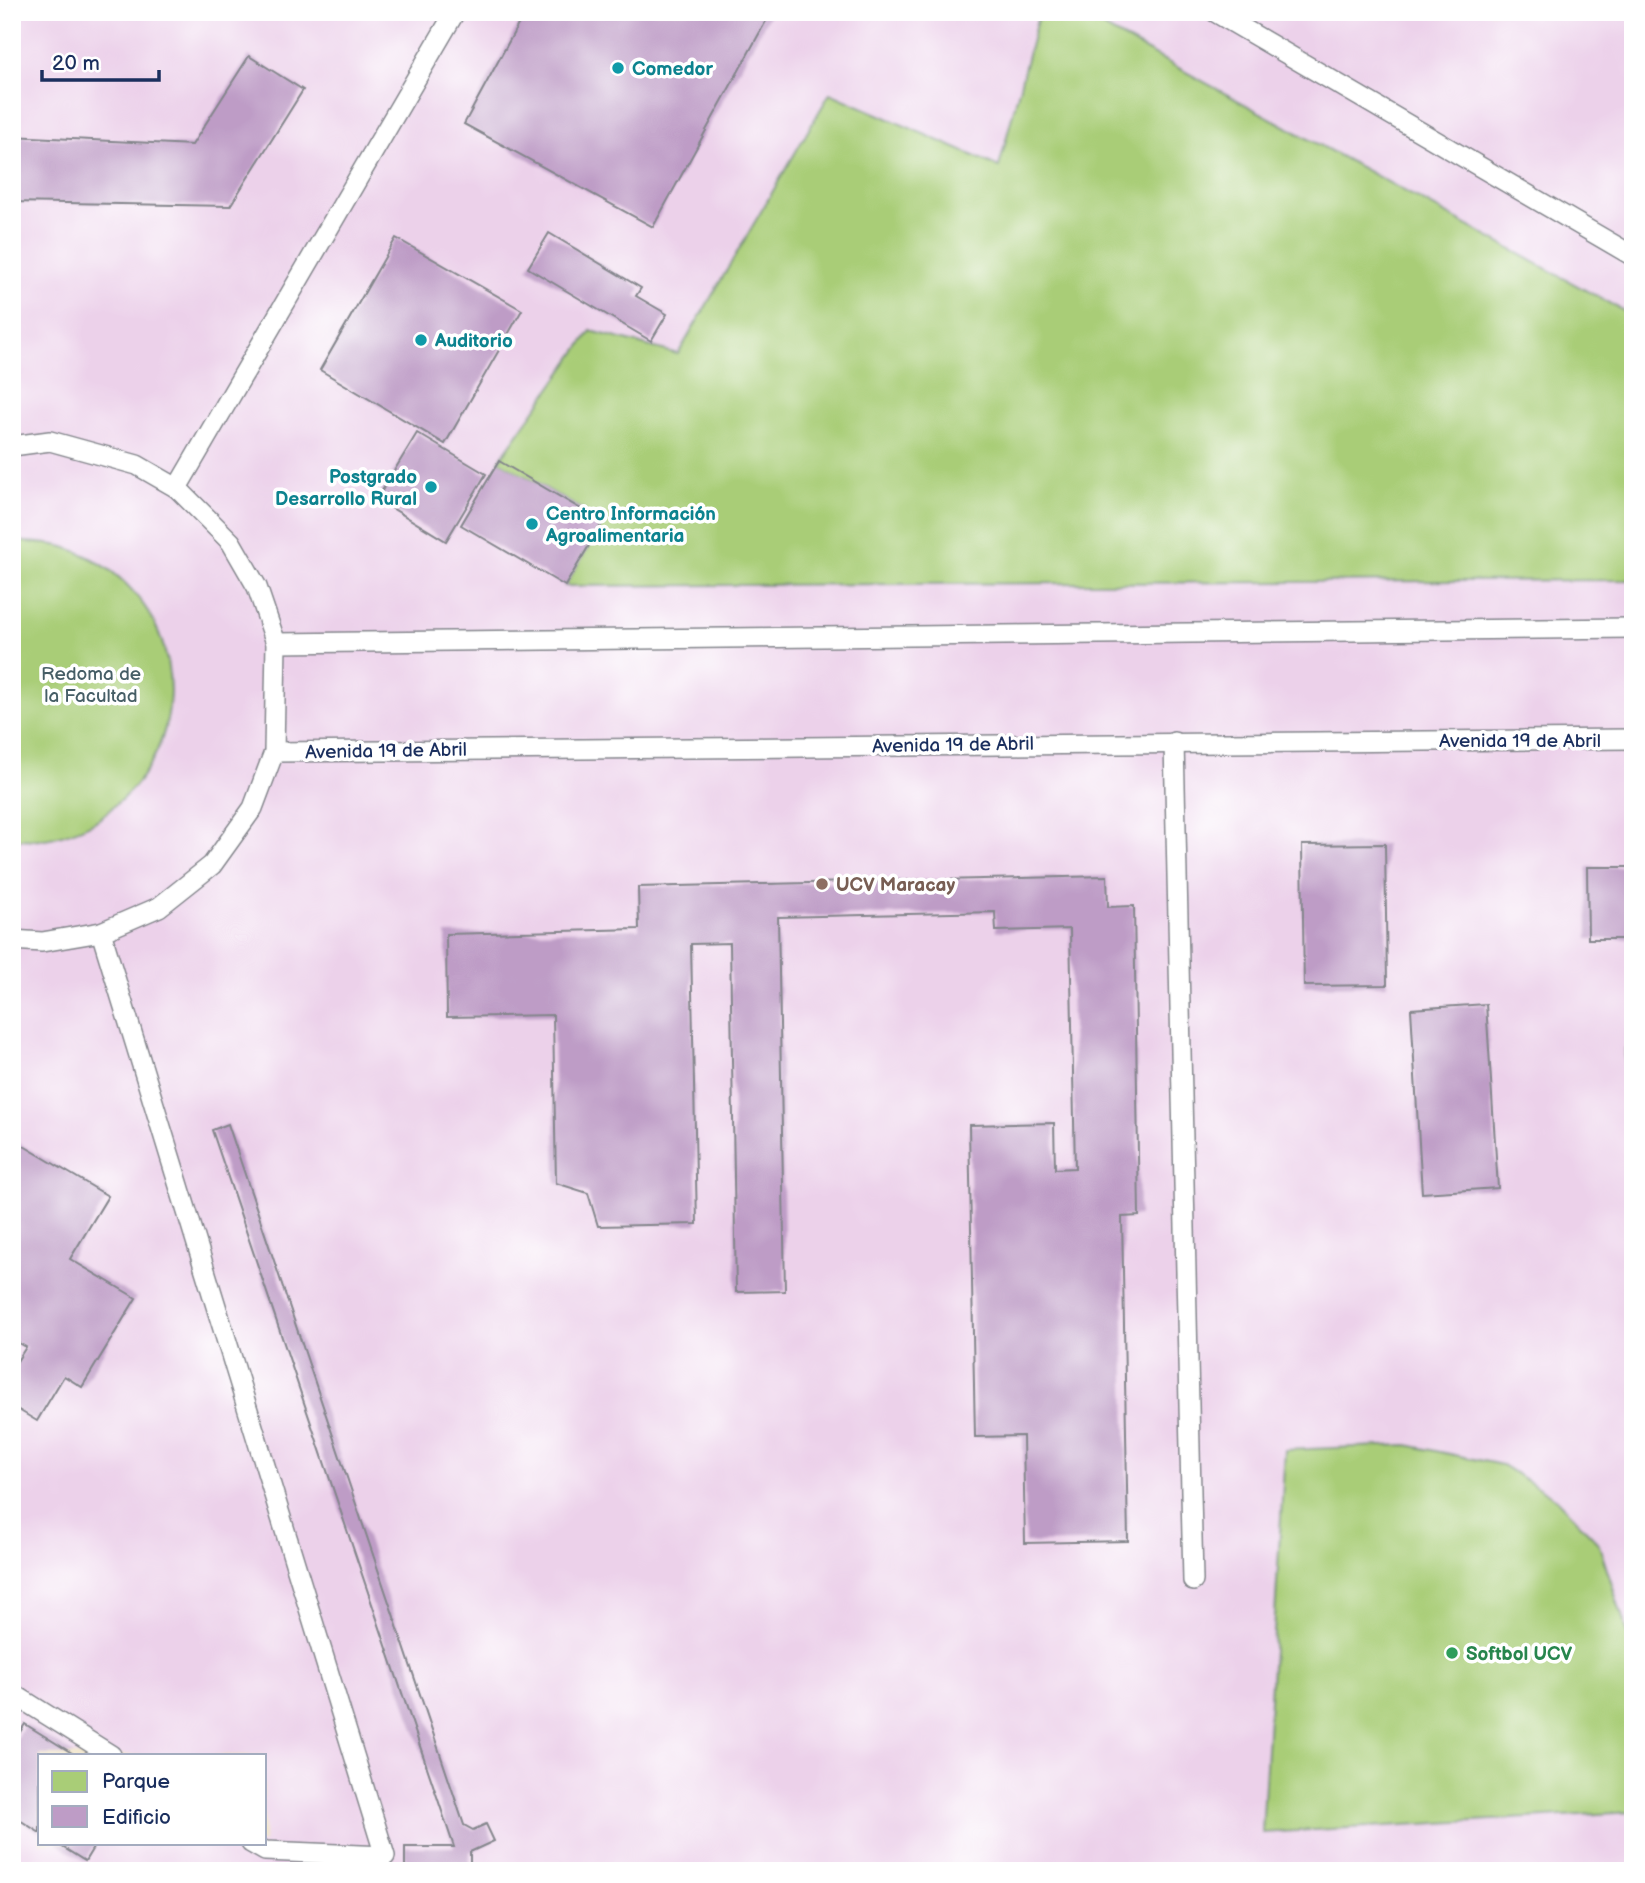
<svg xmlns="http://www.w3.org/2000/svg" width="1645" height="1883" font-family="'Balsamiq Sans',sans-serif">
<rect width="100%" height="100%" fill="#fff"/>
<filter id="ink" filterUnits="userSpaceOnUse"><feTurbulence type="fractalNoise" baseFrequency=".0143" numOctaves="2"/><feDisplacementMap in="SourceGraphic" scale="14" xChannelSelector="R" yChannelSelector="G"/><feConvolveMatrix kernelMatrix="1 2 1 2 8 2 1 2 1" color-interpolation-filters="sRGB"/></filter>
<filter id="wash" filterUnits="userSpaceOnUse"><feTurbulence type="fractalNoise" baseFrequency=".00686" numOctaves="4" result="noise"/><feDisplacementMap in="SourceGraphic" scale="28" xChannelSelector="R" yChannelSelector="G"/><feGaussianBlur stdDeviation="1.57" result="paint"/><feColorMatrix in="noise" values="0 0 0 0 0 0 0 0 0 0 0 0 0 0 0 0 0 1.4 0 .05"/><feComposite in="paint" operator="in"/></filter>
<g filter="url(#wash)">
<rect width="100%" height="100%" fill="#ecddba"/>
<!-- built -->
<path fill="#ecd1ea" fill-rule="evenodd" d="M12 12H1633V1871H12ZM40 1755H264V1843H40Z"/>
<!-- green -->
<g fill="#a9cd77" stroke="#627e6a" stroke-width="2">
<path d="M1039 12H1076L1633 316V580L565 586 603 522 499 461 591 331 678 354 830 93 999 167Z"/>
<path d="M17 541C32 543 50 543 64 547 179 583 207 730 115 805 108 811 102 818 94 822 84 828 56 838 44 839 34 840 23 839 12 839V542Z"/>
<path d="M1625 1049H1633V1303Z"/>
<path d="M1407 1445 1502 1465 1555 1498 1598 1542 1629 1637 1633 1669V1812L1262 1833 1285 1450Z"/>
</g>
<g id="blocks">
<!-- building -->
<g fill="#be9cc6">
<path d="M525 12H771L653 227 464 124Z"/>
<path d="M249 56 303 90 230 206 12 202V136L192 145Z"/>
<path d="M549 233 641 288 636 296 667 314 651 341 528 268Z"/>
<path d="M396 238 522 310 445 444 320 370Z"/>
<path d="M417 433 486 474 446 541 377 499Z"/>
<path d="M499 461 603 522 565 586 461 525Z"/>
<path d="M1385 844 1387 985 1304 986 1302 845Z"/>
<path d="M1587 867H1633V939H1588Z"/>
<path d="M1107 876 1108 907 1134 906 1139 1216 1122 1217 1128 1541 1025 1543 1023 1436 975 1437 969 1125 1054 1123 1055 1169 1075 1168 1070 929 996 931 995 912 778 917 785 1291 736 1292 730 943 691 944 697 1224 598 1226 588 1193 556 1183 553 1015 447 1017 446 934 639 929 638 887Z"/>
<path d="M1486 1004 1498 1188 1422 1193 1411 1009Z"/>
<path d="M228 1124 464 1825 473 1830 486 1824 494 1841 470 1852V1871H405V1847H454L212 1130Z"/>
<path d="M12 1139 108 1196 70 1259 136 1298 82 1387 64 1376 37 1421 12 1406V1369L26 1347 12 1339Z"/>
<path d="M25 1724 75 1755H40V1833L12 1815V1745Z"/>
<path d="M56 1843H96L85 1861Z"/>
</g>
</g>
</g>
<g filter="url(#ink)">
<use href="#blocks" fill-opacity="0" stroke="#84868c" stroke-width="2"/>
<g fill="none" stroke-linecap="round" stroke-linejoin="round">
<defs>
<g id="service">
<path d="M1215 12 1633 256"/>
<path d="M12 446 50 441 137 465 177 488 231 542 257 587 276 643 274 752 253 808 212 865 159 907 101 932 42 942 12 940"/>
<path d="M177 488 455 12"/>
<path d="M276 643 1633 628"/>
<path d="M1174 742 1193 1581"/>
<path d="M274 752 1633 739"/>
<path d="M101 932 385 1856 265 1851 251 1843"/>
<path d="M12 1693 111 1755"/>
</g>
</defs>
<!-- service casing -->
<use href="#service" stroke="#84868c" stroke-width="22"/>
<!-- service -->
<use href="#service" stroke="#fff" stroke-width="19"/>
</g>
</g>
<!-- markers -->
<g fill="#0f9aa8" stroke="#fff" stroke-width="2.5">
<circle cx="618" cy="68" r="7"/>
<circle cx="421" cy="340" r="7"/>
<circle cx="431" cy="487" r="7"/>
<circle cx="532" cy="524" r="7"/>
</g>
<circle fill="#8d6e63" stroke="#fff" stroke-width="2.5" cx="822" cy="884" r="7"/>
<circle fill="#2e9e5b" stroke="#fff" stroke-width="2.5" cx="1452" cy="1653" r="7"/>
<g text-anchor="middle" stroke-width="7" stroke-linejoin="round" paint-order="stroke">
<!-- culture labels -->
<g font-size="19" font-weight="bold" fill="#0d838f" stroke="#fff" text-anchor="start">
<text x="632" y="75">Comedor</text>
<text x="435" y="347">Auditorio</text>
<text x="417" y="483" text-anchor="end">Postgrado<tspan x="417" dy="22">Desarrollo Rural</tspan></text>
<text x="546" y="520">Centro Información<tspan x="546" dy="22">Agroalimentaria</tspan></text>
</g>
<!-- park labels -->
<g font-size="19" fill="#465e66" stroke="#fff">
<text x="91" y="680">Redoma de<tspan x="91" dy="22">la Facultad</tspan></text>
</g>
<!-- street labels -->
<g font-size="19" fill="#1b2f5e" stroke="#fff">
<text x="1520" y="747">Avenida 19 de Abril</text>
<text transform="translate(953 744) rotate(-1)" y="7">Avenida 19 de Abril</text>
<text transform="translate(386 750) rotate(-1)" y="7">Avenida 19 de Abril</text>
</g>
<!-- education labels -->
<g font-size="19" font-weight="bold" fill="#785e54" stroke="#fff" text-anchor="start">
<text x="836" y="891">UCV Maracay</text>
</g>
<!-- leisure labels -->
<g font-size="19" font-weight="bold" fill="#27864d" stroke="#fff" text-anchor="start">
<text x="1466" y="1660">Softbol UCV</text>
</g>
</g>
<!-- margin -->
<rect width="1645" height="1883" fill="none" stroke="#fff" stroke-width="42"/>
<!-- legend -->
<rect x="38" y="1754" width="228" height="91" fill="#ffffff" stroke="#a4acbf" stroke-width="2"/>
<rect x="52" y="1771" width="35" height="21" fill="#a9cd77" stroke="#a4acbf" stroke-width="2"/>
<text x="102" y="1788" font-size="21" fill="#1b2f5e">Parque</text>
<rect x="52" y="1806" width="35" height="21" fill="#be9cc6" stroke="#a4acbf" stroke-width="2"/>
<text x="102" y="1824" font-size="21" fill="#1b2f5e">Edificio</text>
<!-- scale -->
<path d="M42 70v10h117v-10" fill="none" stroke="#1b2f5e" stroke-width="3.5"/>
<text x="52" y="70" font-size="21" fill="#1b2f5e" stroke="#ffffff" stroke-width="5" paint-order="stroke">20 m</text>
</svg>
